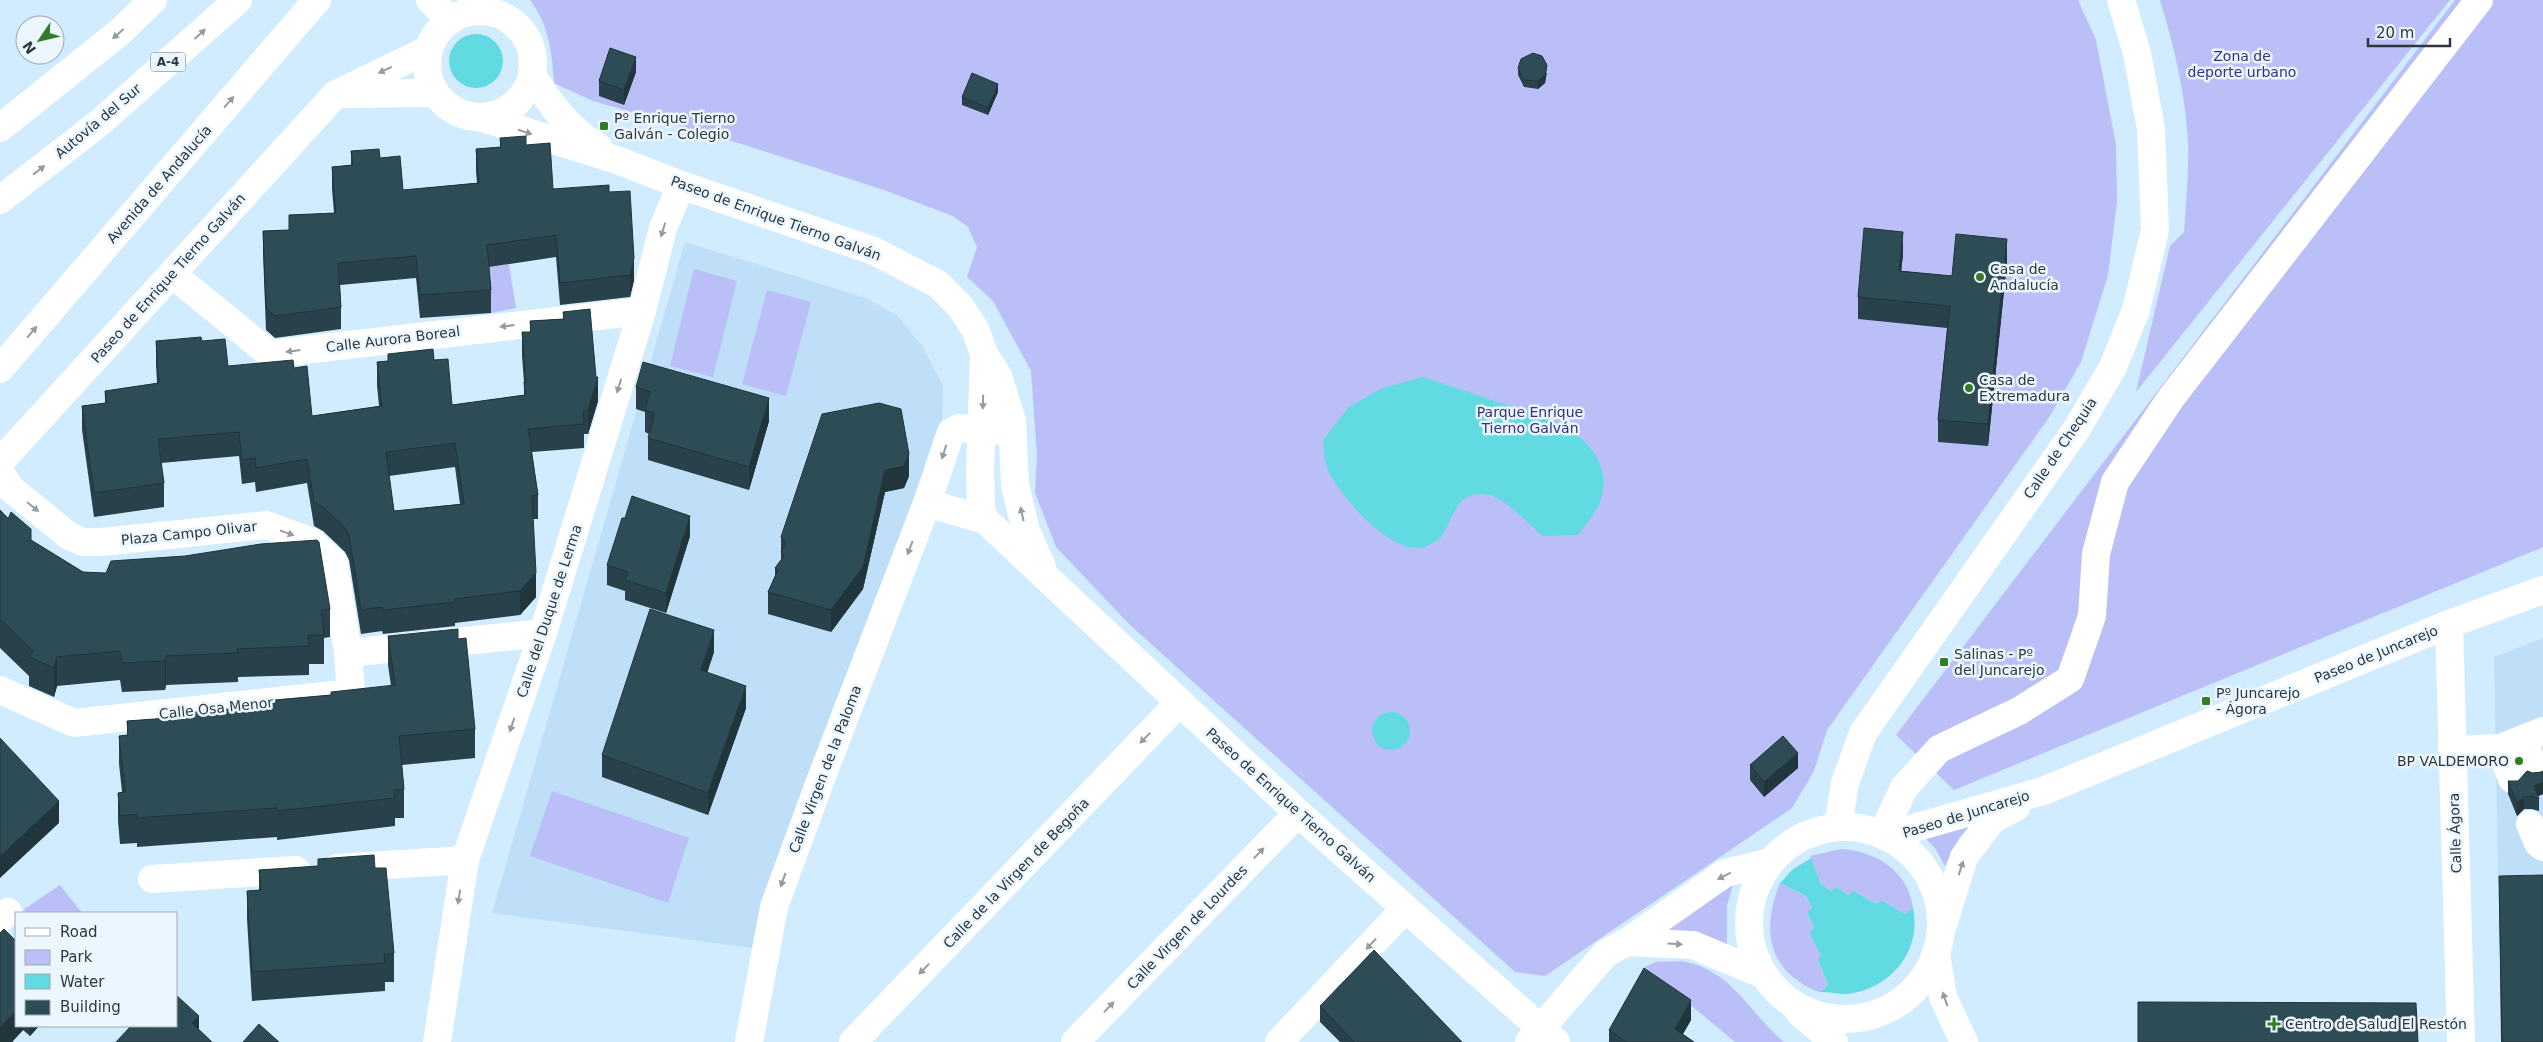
<svg xmlns="http://www.w3.org/2000/svg" width="2543" height="1042" font-family="'DejaVu Sans',sans-serif">
<rect width="100%" height="100%" fill="#d1ebff"/>
<!-- built -->
<g fill="#bedff7">
<path d="M685 242 866 298 897 315 923 347 943 386 942 423 765 894 752 948 492 913Z"/>
<path d="M2543 638V1042H2501L2494 657Z"/>
</g>
<!-- green -->
<g fill="#bbbff7">
<path d="M530 0H2078L2096 40 2116 145 2117 202 2108 275 2081 362 2050 416 1827 730 1814 771 1792 808 1545 976 1515 972 1129 624 1056 547 1035 493 1037 456 1031 371 993 301 967 277 977 247 968 227 953 216 884 190 745 145 593 101 554 83C552 52 549 25 530 0Z"/>
<path d="M2160 0H2450L2136 392 2170 246 2184 232C2186 203 2189 173 2188 144 2186 96 2174 46 2160 0Z"/>
<path d="M2455 0H2543V547L1954 790 1896 735Z"/>
<path d="M507 253 516 308 491 313 489 287 478 273Z"/>
<path d="M694 269 737 281 713 377 670 366Z"/>
<path d="M767 290 811 302 786 396 742 384Z"/>
<path d="M552 791 689 838 668 903 530 856Z"/>
<path d="M1969 826 1959 838 1945 866 1935 848 1923 836Z"/>
<path d="M1841 849C1875 851 1908 870 1913 908L1905 914 1881 900 1876 904 1854 891 1848 895 1836 887 1831 891 1821 884 1810 856Z"/>
<path d="M1780 883 1806 896 1812 908 1807 912 1814 928 1809 932 1822 956 1818 961 1828 985 1820 992C1809 989 1802 984 1793 977 1763 952 1767 915 1780 883Z"/>
<path d="M60 885 82 913H28L23 910Z"/>
<path d="M1733 885 1727 905V946L1660 933Z"/>
<path d="M1681 961C1733 970 1747 1011 1784 1042H1735L1645 967 1656 962Z"/>
</g>
<!-- water -->
<g fill="#62dae1">
<circle cx="476" cy="61" r="27"/>
<path d="M1423 377 1557 422C1584 436 1610 461 1602 495 1599 510 1587 523 1578 535L1543 536C1526 523 1504 494 1481 494 1454 494 1452 523 1440 538 1437 541 1430 544 1427 546 1395 560 1339 496 1328 470 1324 461 1324 449 1323 440L1348 408 1382 388Z"/>
<circle cx="1391" cy="731" r="19"/>
<path d="M1811 858 1821 884 1831 891 1836 887 1848 895 1854 891 1876 904 1881 900 1905 914 1913 908C1922 951 1891 989 1847 994 1839 994 1829 992 1820 992L1828 985 1818 960 1821 956 1809 932 1814 928 1807 912 1812 908 1806 896 1780 883 1792 870Z"/>
</g>
<g fill="none" stroke-linecap="round" stroke-linejoin="round">
<!-- minor -->
<g stroke="#fff" stroke-width="28">
<path d="M430 0 450 20"/>
<circle cx="480" cy="64" r="53"/>
<path d="M532 75C553 108 566 126 599 148"/>
<path d="M345 94 435 93"/>
<path d="M479 117 617 160 681 185 874 251 938 284 960 306 976 331 984 354 998 376 1012 421 1015 485 1026 531 1042 567"/>
<path d="M172 274 270 354 642 311"/>
<path d="M984 354 980 472 981 509 985 520 1298 813 1556 1042"/>
<path d="M0 369 317 0"/>
<path d="M0 462 336 94 429 49"/>
<path d="M0 472 10 488 69 536 83 542H101L266 525 312 542 334 563 348 653"/>
<path d="M927 503 985 520"/>
<path d="M2449 624 2461 1042"/>
<path d="M0 690 74 723 351 693 348 653 543 633"/>
<path d="M2523 739 2535 770"/>
<path d="M2500 748 2512 779"/>
<path d="M2452 750 2500 748 2543 731"/>
<path d="M2530 824 2538 843 2543 847"/>
<path d="M1838 827 1845 783 1863 733 2076 430 2113 367 2136 310 2155 230 2151 129 2137 53 2121 0"/>
<circle cx="1845" cy="923" r="96"/>
<path d="M1882 835 1904 788 1939 749 2019 711 2070 679 2092 616 2096 554 2115 482 2171 398 2479 0"/>
<path d="M1889 838 1914 828 2043 791 2449 624 2543 590"/>
<path d="M337 868 465 860"/>
<path d="M152 879 296 870"/>
<path d="M0 919 8 912"/>
<path d="M1943 925 1964 857 1992 820 2016 807"/>
<path d="M1627 942 1693 945 1762 974"/>
<path d="M1936 953 1943 997 1964 1042"/>
<path d="M1799 1012 1834 1042"/>
<path d="M437 1042 465 860 543 633 642 311 663 228 681 185"/>
<path d="M749 1042 774 907 819 784 927 503 951 432 959 428 1001 431"/>
<path d="M853 1042 1179 703"/>
<path d="M1075 1042 1298 813"/>
<path d="M1279 1042 1405 909"/>
<path d="M1529 1042 1606 953 1627 942 1725 873 1770 862"/>
</g>
<!-- highway -->
<g stroke="#fff" stroke-width="28">
<path d="M0 128 121 31 153 0"/>
<path d="M0 200 98 124 238 0"/>
</g>
</g>
<!-- wall -->
<g fill="#28414a" fill-rule="evenodd">
<path d="M1518 68 1547 73 1545 83 1538 89 1524 87 1518 75Z"/>
<path d="M636 72 624 105 599 96V81Z"/>
<path d="M998 92 988 115 962 105V97Z"/>
<path d="M500 138 526 145 553 189 609 192 634 280 630 297 560 305 556 257 489 267 491 290V313L420 318 416 278 340 285 341 307V329L275 338 266 330 263 253V231L289 230V215L334 213 332 189V167L351 165V151L380 158 403 190 477 183 476 171V149L500 147Z"/>
<path d="M1903 254 1901 271 1952 276 2007 262 1988 446 1938 442V420L1947 328 1858 319V297Z"/>
<path d="M563 312 598 401 588 434H584V448L532 452 538 495V519H533L536 597 520 615 455 623V626L383 634 382 631 361 634 349 560 345 552 323 531 314 526 307 483 256 492 255 482 242 484 239 456 161 463 164 483V507L94 517 82 430V406L105 403V391L157 383 156 365V341H202L228 366 294 368 312 416 379 406 377 386V362L388 361V354L434 360 452 405 524 395V382L522 356V332H530V321L563 319ZM455 467 460 504 394 511 389 476Z"/>
<path d="M636 387 769 421 749 490 648 460V438L649 434 645 432V412L636 409Z"/>
<path d="M909 476 904 488 885 492 863 589 831 632 768 614V592L775 576V568L781 560V537Z"/>
<path d="M0 510 31 540 83 572 330 609V637L324 638V664H309V675L238 677V682L166 685 165 690 122 692 120 680 57 686 54 697 29 686V676L0 648Z"/>
<path d="M690 536 666 613 625 600V591L607 585V565Z"/>
<path d="M388 636 458 639 475 729V758L402 765 404 789V818H395V826L277 840V837L137 847V843L120 844 118 821V793L122 792 119 764V736L127 735V721L195 716 263 706V701L331 695 391 686 388 665Z"/>
<path d="M714 652 707 672 746 708 708 815 602 777V755Z"/>
<path d="M1750 765 1798 768 1764 797 1750 780Z"/>
<path d="M2541 772 2543 794 2538 796 2539 799V811L2532 809H2524L2517 816 2508 794V781H2518L2533 773Z"/>
<path d="M318 859 375 868 394 953V982H385V991L252 1001 247 919V891L259 890V870L318 866Z"/>
<path d="M2499 876 2543 1042H2501Z"/>
<path d="M1320 1006 1462 1042H1340L1320 1022Z"/>
<path d="M1691 1020 1683 1034 1694 1042H1609V1030Z"/>
<path d="M16 1026H39L30 1036 23 1030 12 1042H0Z"/>
</g>
<!-- shaded-wall -->
<g fill="#20353c">
<path d="M636 57V72L624 105V90Z"/>
<path d="M1547 65 1545 83 1538 89V81Z"/>
<path d="M998 84V92L988 115V108Z"/>
<path d="M1903 232V254L1899 293V271Z"/>
<path d="M2007 239V262L1988 446V424Z"/>
<path d="M634 258V280L630 297V275Z"/>
<path d="M598 377V401L588 434V410Z"/>
<path d="M769 398V421L749 490V467Z"/>
<path d="M909 454V476L904 488 885 492 863 589 831 632V610L885 470Z"/>
<path d="M690 516V536L666 613V593Z"/>
<path d="M536 573V597L520 615V591Z"/>
<path d="M714 630V652L701 692V670Z"/>
<path d="M166 656V685L165 690V661Z"/>
<path d="M57 657V686L54 697V668Z"/>
<path d="M746 686V708L708 815V793Z"/>
<path d="M1798 753V768L1764 797V782Z"/>
<path d="M2543 782V794L2535 797 2534 786Z"/>
<path d="M2524 797V809L2517 816V803Z"/>
<path d="M59 801V823L0 878V856Z"/>
<path d="M1691 1000V1020L1678 1042 1675 1029Z"/>
<path d="M16 1010V1026H23V1030L12 1042H0V1028Z"/>
<path d="M199 1016V1042L192 1023Z"/>
<path d="M30 1026H39L30 1036Z"/>
</g>
<!-- building -->
<g fill="#2e4c56" stroke="#20353c" fill-rule="evenodd">
<path d="M610 48 636 57 624 90 599 81Z"/>
<path d="M1533 53 1542 56 1547 65 1545 75 1538 81 1524 80 1518 68 1521 59Z"/>
<path d="M972 73 998 84 988 108 962 97Z"/>
<path d="M526 136V145L550 143 553 189 609 185V192L630 191 634 258 630 275 560 283 556 235 487 245 491 290 420 295 416 256 338 263 341 307 275 316 266 308 263 231 289 230V215L336 213 332 167 353 165 351 151 379 149 380 158 400 156 403 190 479 183 476 149 501 147 500 138Z"/>
<path d="M1864 228 1903 232 1899 271 1952 276 1956 234 2007 239 1988 424 1938 420 1950 306 1858 297Z"/>
<path d="M590 309 596 377H598L588 410 583 411 584 424 528 429 538 495 532 496 536 573 520 591 455 599V602L383 610 382 607 361 610 349 536 345 528 323 507 314 502 307 459 256 468 255 458 242 460 239 432 158 439 164 483 94 493 82 406 106 403 105 391 159 383 156 341 201 337 202 341 225 339 228 366 293 360 294 368 307 366 312 416 382 406 377 362 388 361V354L433 349 434 360 448 359 452 405 525 395 524 382H526L522 332H531L530 321 564 319 563 312ZM455 443 464 504 394 511 386 452Z"/>
<path d="M643 362 769 398 749 467 648 438 655 413 645 410 650 392 636 387Z"/>
<path d="M879 403 901 409 909 454 904 466 885 470 863 567 831 610 768 592 778 570 775 568 784 556 781 552 786 543 781 537 822 414Z"/>
<path d="M632 496 690 516 666 593 625 580 628 572 607 565 622 518H625Z"/>
<path d="M0 510 8 519 11 512 31 529V540L83 572 106 573 111 561 185 556 261 544 317 540 319 542 330 609 321 610 324 635H308L309 646 237 649 238 653 166 656 165 661 122 663 120 651 57 657 54 668 29 657 33 651 0 619Z"/>
<path d="M650 609 714 630 701 670 746 686 708 793 602 755Z"/>
<path d="M458 629V639L466 638 475 729 399 736 404 789 394 790 395 798 277 811V808L137 818V814L120 816 118 793 125 792 119 736 128 735 127 721 195 716V712L263 706V701L331 695V692L395 685 388 636Z"/>
<path d="M1783 736 1798 753 1764 782 1750 765Z"/>
<path d="M0 738 59 801 0 856Z"/>
<path d="M2527 771 2533 773 2541 772 2543 771V782L2534 786 2539 799 2532 796 2524 797 2517 803 2508 781H2518Z"/>
<path d="M374 855 375 868H386L394 953 384 954 385 963 252 972 247 891 261 890 259 870 318 866V859Z"/>
<path d="M2543 875V1042H2502L2499 876Z"/>
<path d="M4 929 16 941V959L15 960H16V1010L0 1028V933Z"/>
<path d="M1374 950 1462 1042H1354L1320 1006Z"/>
<path d="M1644 968 1691 1000 1675 1029 1694 1042H1626L1609 1030Z"/>
<path d="M176 995 199 1016 192 1023 212 1042H116L131 1026H142L144 1027 146 1026H176Z"/>
<path d="M2138 1002 2416 1003 2418 1042H2138Z"/>
<path d="M259 1024 279 1042H243Z"/>
</g>
<!-- one-way arrows -->
<defs><path id="oneway-solid" d="M-6-.8H1V-3.2L6.5 0L1 3.2V.8H-6Z" transform="scale(1.25)"/></defs>
<g fill="#969b9e">
<use href="#oneway-solid" transform="translate(118 34) rotate(139)"/>
<use href="#oneway-solid" transform="translate(200 34) rotate(-42)"/>
<use href="#oneway-solid" transform="translate(385 70) rotate(155)"/>
<use href="#oneway-solid" transform="translate(229 102) rotate(-49)"/>
<use href="#oneway-solid" transform="translate(525 132) rotate(17)"/>
<use href="#oneway-solid" transform="translate(39 170) rotate(-38)"/>
<use href="#oneway-solid" transform="translate(663 230) rotate(107)"/>
<use href="#oneway-solid" transform="translate(507 326) rotate(173)"/>
<use href="#oneway-solid" transform="translate(32 332) rotate(-49)"/>
<use href="#oneway-solid" transform="translate(293 351) rotate(173)"/>
<use href="#oneway-solid" transform="translate(619 386) rotate(107)"/>
<use href="#oneway-solid" transform="translate(983 402) rotate(91)"/>
<use href="#oneway-solid" transform="translate(944 452) rotate(108)"/>
<use href="#oneway-solid" transform="translate(33 507) rotate(39)"/>
<use href="#oneway-solid" transform="translate(1022 514) rotate(-103)"/>
<use href="#oneway-solid" transform="translate(287 533) rotate(20)"/>
<use href="#oneway-solid" transform="translate(910 548) rotate(111)"/>
<use href="#oneway-solid" transform="translate(512 725) rotate(109)"/>
<use href="#oneway-solid" transform="translate(1145 738) rotate(134)"/>
<use href="#oneway-solid" transform="translate(1259 853) rotate(-46)"/>
<use href="#oneway-solid" transform="translate(1961 868) rotate(-72)"/>
<use href="#oneway-solid" transform="translate(1724 876) rotate(153)"/>
<use href="#oneway-solid" transform="translate(783 880) rotate(110)"/>
<use href="#oneway-solid" transform="translate(459 897) rotate(99)"/>
<use href="#oneway-solid" transform="translate(1371 944) rotate(133)"/>
<use href="#oneway-solid" transform="translate(1675 944) rotate(3)"/>
<use href="#oneway-solid" transform="translate(924 969) rotate(134)"/>
<use href="#oneway-solid" transform="translate(1945 999) rotate(-109)"/>
<use href="#oneway-solid" transform="translate(1109 1007) rotate(-46)"/>
</g>
<!-- markers -->
<g fill="#337c23" stroke="#ebf6fe" stroke-width="2">
<rect x="599" y="121" width="10" height="10" rx="2.5"/>
<circle cx="1980" cy="277" r="5"/>
<circle cx="1969" cy="388" r="5"/>
<rect x="1939" y="657" width="10" height="10" rx="2.5"/>
<rect x="2201" y="696" width="10" height="10" rx="2.5"/>
<circle cx="2519" cy="761" r="5"/>
<path d="M2271.5 1016.5h5v5h5v5h-5v5h-5v-5h-5v-5h5z"/>
</g>
<g text-anchor="middle" stroke-width="5" stroke-linejoin="round" paint-order="stroke">
<!-- shield labels -->
<rect fill="#ebf6fe" stroke="#667078" stroke-width="1" x="150.5" y="52.5" width="35" height="19" rx="4"/>
<g font-size="12" font-weight="bold" fill="#2d373e">
<text x="168" y="66">A-4</text>
</g>
<!-- park labels -->
<g font-size="14" fill="#362e83" stroke="#ebf6fe">
<text x="2242" y="61">Zona de<tspan x="2242" dy="16">deporte urbano</tspan></text>
<text x="1530" y="417">Parque Enrique<tspan x="1530" dy="16">Tierno Galván</tspan></text>
</g>
<!-- poi labels -->
<g font-size="14" fill="#2d373e" stroke="#ebf6fe" text-anchor="start">
<text x="614" y="123">Pº Enrique Tierno<tspan x="614" dy="16">Galván - Colegio</tspan></text>
<text x="1990" y="274">Casa de<tspan x="1990" dy="16">Andalucía</tspan></text>
<text x="1979" y="385">Casa de<tspan x="1979" dy="16">Extremadura</tspan></text>
<text x="1954" y="659">Salinas - Pº<tspan x="1954" dy="16">del Juncarejo</tspan></text>
<text x="2216" y="698">Pº Juncarejo<tspan x="2216" dy="16">- Ágora</tspan></text>
<text x="2509" y="766" text-anchor="end">BP VALDEMORO</text>
<text x="2285" y="1029">Centro de Salud El Restón</text>
</g>
<!-- street labels -->
<g font-size="14" fill="#2d373e" stroke="#ebf6fe">
<text transform="translate(98 121) rotate(-40)" y="5">Autovía del Sur</text>
<text transform="translate(159 184) rotate(-49)" y="5">Avenida de Andalucía</text>
<text transform="translate(776 218) rotate(20)" y="5">Paseo de Enrique Tierno Galván</text>
<text transform="translate(168 278) rotate(-48)" y="5">Paseo de Enrique Tierno Galván</text>
<text transform="translate(393 339) rotate(-7)" y="5">Calle Aurora Boreal</text>
<text transform="translate(2060 448) rotate(-56)" y="5">Calle de Chequia</text>
<text transform="translate(189 533) rotate(-6)" y="5">Plaza Campo Olivar</text>
<text transform="translate(549 611) rotate(-72)" y="5">Calle del Duque de Lerma</text>
<text transform="translate(2376 654) rotate(-22)" y="5">Paseo de Juncarejo</text>
<text transform="translate(216 708) rotate(-6)" y="5">Calle Osa Menor</text>
<text transform="translate(825 769) rotate(-69)" y="5">Calle Virgen de la Paloma</text>
<text transform="translate(1291 805) rotate(42)" y="5">Paseo de Enrique Tierno Galván</text>
<text transform="translate(1966 814) rotate(-17)" y="5">Paseo de Juncarejo</text>
<text transform="translate(2455 833) rotate(-92)" y="5">Calle Ágora</text>
<text transform="translate(1016 873) rotate(-46)" y="5">Calle de la Virgen de Begoña</text>
<text transform="translate(1187 927) rotate(-46)" y="5">Calle Virgen de Lourdes</text>
</g>
</g>
<!-- legend -->
<rect x="15" y="912" width="162" height="115" fill="#ebf6fe" stroke="#9faab1"/>
<rect x="25" y="928" width="25" height="8" fill="#ffffff" stroke="#9faab1"/>
<text x="60" y="937" font-size="15" fill="#2d373e">Road</text>
<rect x="25" y="950" width="25" height="15" fill="#bbbff7" stroke="#9faab1"/>
<text x="60" y="962" font-size="15" fill="#2d373e">Park</text>
<rect x="25" y="974" width="25" height="15" fill="#62dae1" stroke="#9faab1"/>
<text x="60" y="987" font-size="15" fill="#2d373e">Water</text>
<rect x="25" y="1000" width="25" height="15" fill="#2e4c56" stroke="#9faab1"/>
<text x="60" y="1012" font-size="15" fill="#2d373e">Building</text>
<!-- north arrow -->
<g transform="translate(40 40) rotate(235)"><circle r="24" fill="#ebf6fe" stroke="#9faab1"/>
<path d="M0-4L9 19L0 12L-9 19Z" fill="#337c23"/>
<text y="-8" font-size="14" font-weight="bold" text-anchor="middle" fill="#2d373e">N</text>
</g>
<!-- scale -->
<path d="M2368 38v8h82v-8" fill="none" stroke="#2d373e" stroke-width="2.5"/>
<text x="2376" y="38" font-size="15" fill="#2d373e" stroke="#ebf6fe" stroke-width="4" paint-order="stroke">20 m</text>
</svg>
